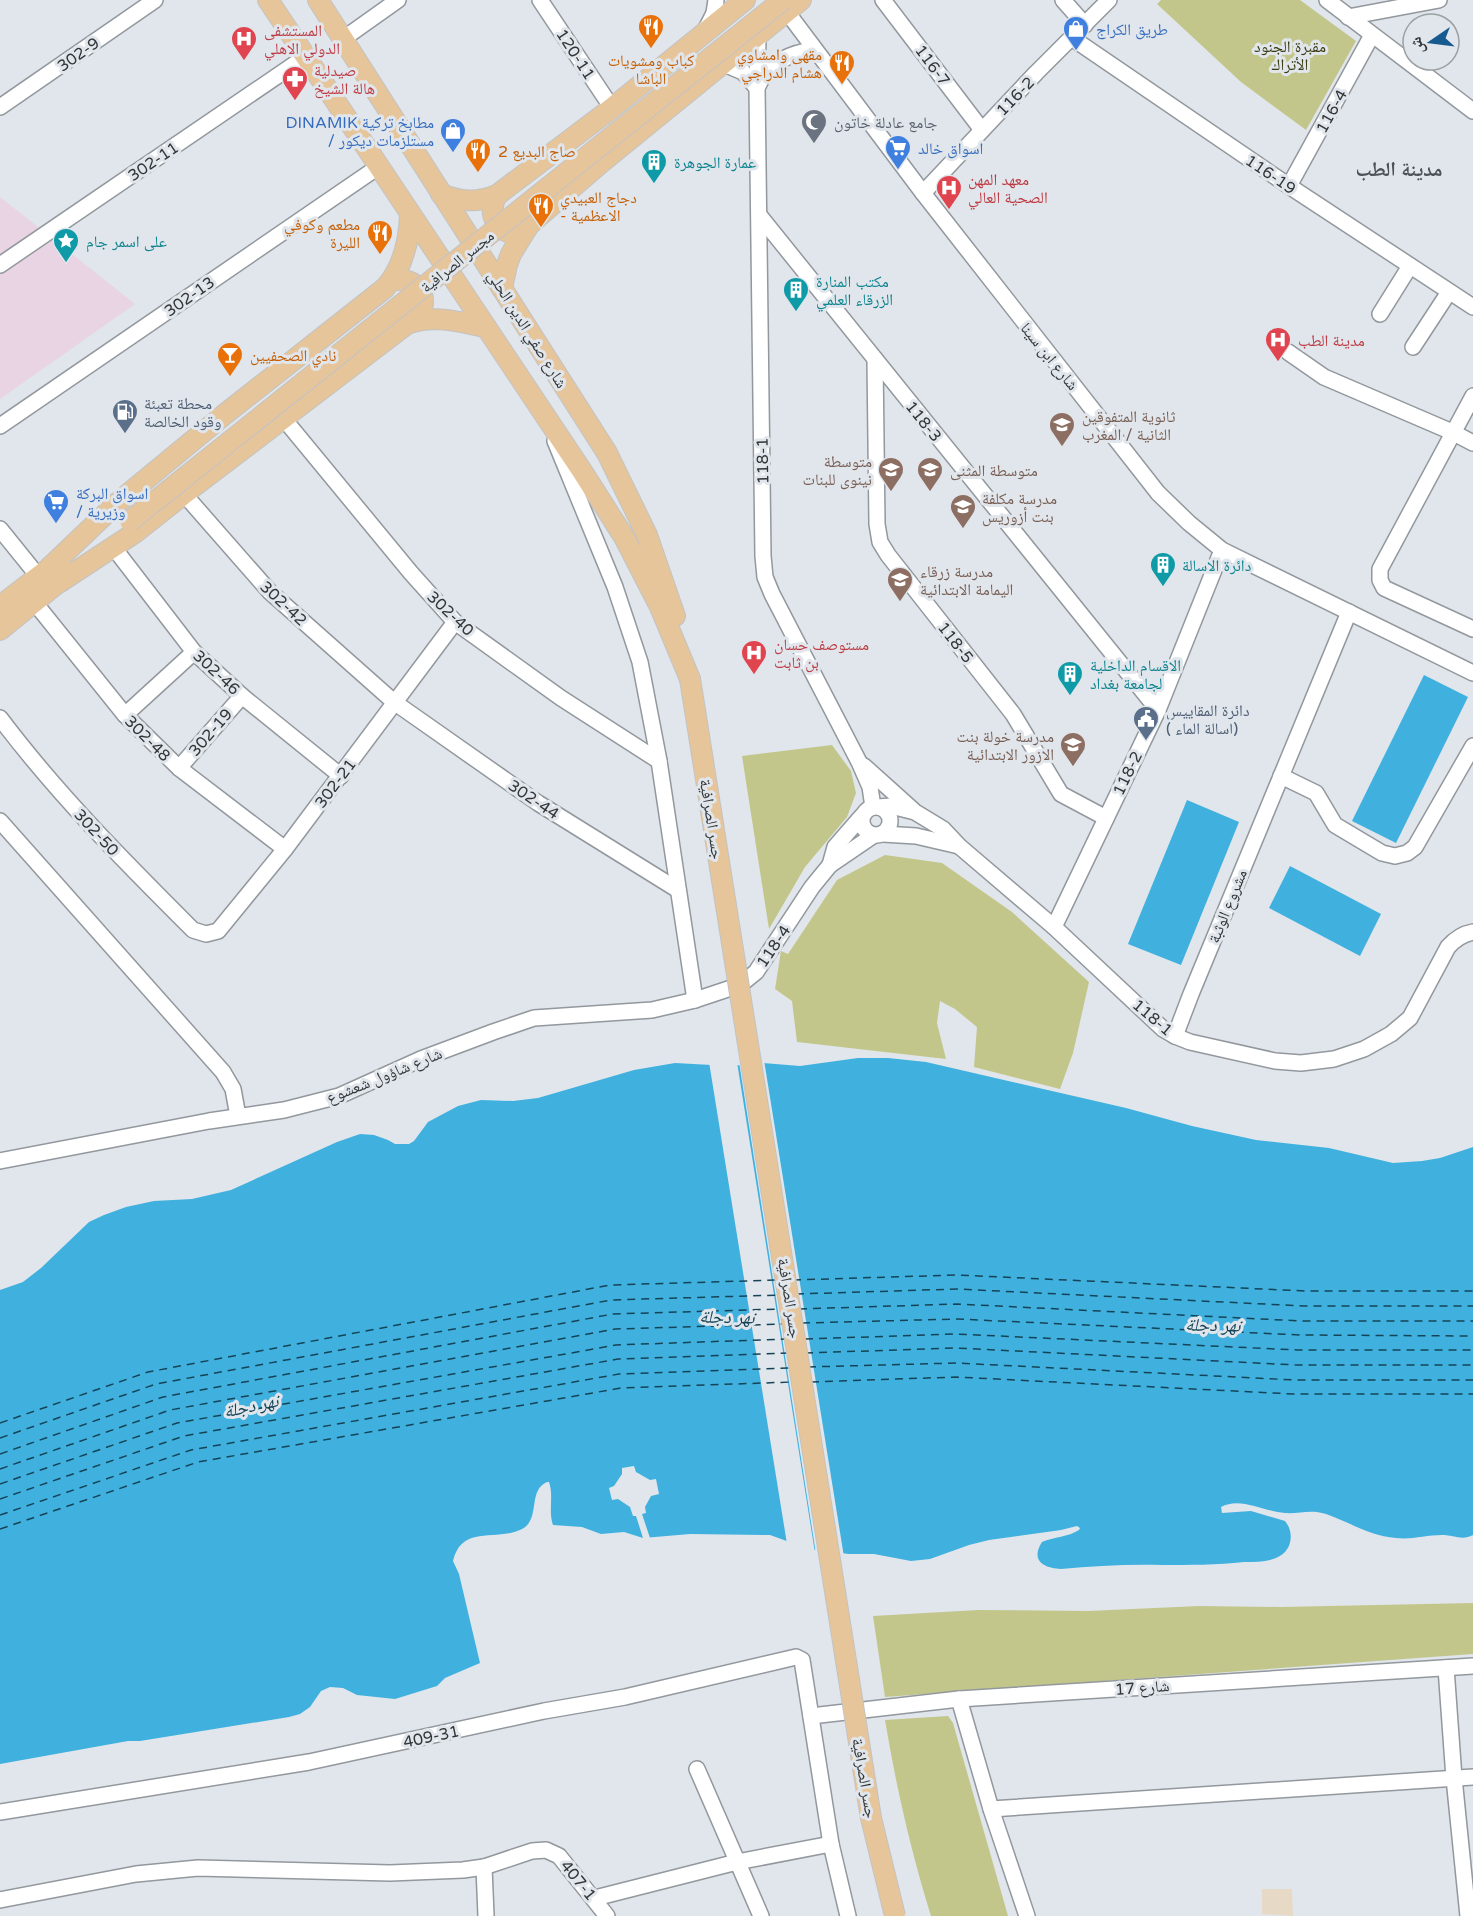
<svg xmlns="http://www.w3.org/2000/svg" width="1473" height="1916" font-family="'Varela Round','Noto Naskh Arabic',sans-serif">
<rect width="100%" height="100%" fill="#e0e6eb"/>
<!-- commercial -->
<path fill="#e6dac6" d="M1262 1889H1292L1293 1916 1262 1914Z"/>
<!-- industrial -->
<path fill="#e9d4e3" d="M0 197 135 304 0 399Z"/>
<!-- green -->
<g fill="#c3c68b">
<path d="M1161 0H1300L1356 41 1306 130 1241 82 1157 4Z"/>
<path d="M832 745 851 771 856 793 847 817 805 867 769 929 742 756Z"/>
<path d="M885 855 942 863 1012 912 1089 982 1073 1053 1060 1089 974 1067 977 1027 955 1009 940 1001 937 1023 946 1059 797 1042 792 1001 775 989 781 951 788 954 837 880Z"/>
<path d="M1473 1603V1654L885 1697 873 1616 978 1610 1088 1611 1199 1606 1281 1607Z"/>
<path d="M948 1716 953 1723 1008 1916H931C911 1852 896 1786 885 1720Z"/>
</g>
<!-- water -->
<g fill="#40b0df">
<path d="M1424 675 1468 697 1396 843 1352 821Z"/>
<path d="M1187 800 1239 822 1181 965 1128 944Z"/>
<path d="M1290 866 1381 914 1360 956 1269 908Z"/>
<path d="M858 1058H888L926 1062 1126 1108 1192 1126 1256 1140 1329 1148 1393 1163 1422 1161 1440 1158 1473 1147V1535C1462 1541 1454 1535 1442 1535 1426 1535 1411 1540 1396 1538 1370 1536 1349 1522 1326 1514 1310 1509 1300 1514 1285 1513 1265 1512 1240 1496 1221 1507L1222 1513 1251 1511 1285 1521C1295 1533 1292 1552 1276 1558 1266 1562 1255 1562 1244 1562 1217 1565 1189 1565 1162 1565 1128 1564 1094 1566 1061 1569 1044 1568 1030 1561 1042 1542 1054 1537 1068 1537 1079 1530L1080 1528 1077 1526 1061 1530 989 1540 969 1545 930 1559 911 1561 874 1554H849L809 1549 770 1535 690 1534 643 1538 624 1532 601 1534 582 1527 553 1525C548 1511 554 1496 549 1482H547C527 1491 541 1519 522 1529 496 1542 462 1524 453 1561L459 1574 480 1663 445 1678 437 1686 395 1699 357 1695 343 1688 330 1687 321 1691 310 1707 300 1714 289 1717 140 1741H128L0 1764V1290L23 1282 41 1268 89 1222 104 1215 126 1207 154 1201 192 1199 231 1190 337 1142 360 1134 374 1135 388 1140 395 1144H409L414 1141 428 1122 458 1106 481 1100 513 1101 538 1098 634 1070 675 1063 730 1066 763 1063 800 1066Z"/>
</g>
<!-- pier -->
<g fill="#e0e6eb">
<path d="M764 1060 844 1557 816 1554 739 1062Z"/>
<path d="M709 1062H737L815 1553 787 1544Z"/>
<path d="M634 1466 636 1472 650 1480 656 1479 659 1494 651 1496 645 1507 646 1513 642 1514 650 1538H643L636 1516H633L630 1507 618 1499 612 1500 609 1488 614 1486 622 1474V1468Z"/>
</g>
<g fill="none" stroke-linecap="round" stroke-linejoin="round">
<!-- ferry -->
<g stroke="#154457" stroke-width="1.5" stroke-dasharray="8 6" stroke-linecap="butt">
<path d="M793 1280 957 1275 1306 1291H1473"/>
<path d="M796 1294 957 1289 1304 1306H1473"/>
<path d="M799 1309 957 1304 1302 1321H1473"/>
<path d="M802 1323 957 1319 1300 1335 1473 1336"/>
<path d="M805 1339 956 1334 1298 1350H1473"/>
<path d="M805 1353 956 1348 1297 1365H1473"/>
<path d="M808 1367 956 1363 1295 1380H1473"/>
<path d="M811 1382 956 1377 1293 1394H1473"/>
<path d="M0 1423 148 1372 610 1285 777 1280"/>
<path d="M0 1438 156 1384 611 1300 780 1295"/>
<path d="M0 1454 163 1397 613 1314 780 1309"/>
<path d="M0 1469 170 1410 615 1329 783 1324"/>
<path d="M0 1484 177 1423 616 1345 786 1339"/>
<path d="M0 1499 184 1436 618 1359 789 1353"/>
<path d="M0 1515 191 1450 619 1374 791 1368"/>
<path d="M0 1529 198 1462 621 1388 792 1382"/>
</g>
<defs>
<g id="minor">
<path d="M540 0 612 108"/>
<path d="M883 0 982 130"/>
<path d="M1063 0 1085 25"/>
<path d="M1327 0 1473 111"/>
<path d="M787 12 923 193 1158 493 1189 523 1222 550 1473 673"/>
<path d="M1348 17 1439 0"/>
<path d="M705 31 714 13 716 0"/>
<path d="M758 36 757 88 763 556 765 577 772 594 859 762 870 787 873 807"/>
<path d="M1072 38 1289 186 1473 307"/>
<path d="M343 39 398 0"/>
<path d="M724 64 743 72 757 88"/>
<path d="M758 86C767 63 792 52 815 50"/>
<path d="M0 107 155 0"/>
<path d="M1289 186 1372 35"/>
<path d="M923 193 1036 73 1109 0"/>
<path d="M759 215 1158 710"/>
<path d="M0 265 305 57"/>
<path d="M1380 314 1410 266"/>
<path d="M1413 347 1449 292"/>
<path d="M1288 352 1324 377 1452 432 1473 443"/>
<path d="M875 359 877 524 880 542 888 555 1013 714 1061 794 1106 818"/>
<path d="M1473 396 1380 569V580L1384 588 1473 629"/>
<path d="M284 419 411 573 455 622 561 698 659 761"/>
<path d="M0 426 378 167"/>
<path d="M555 441 615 587 640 662 659 761 695 1000"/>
<path d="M184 494 270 592 394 702 538 803 678 890"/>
<path d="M0 529 38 576"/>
<path d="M114 548 194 652 242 696 341 776"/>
<path d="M35 603 125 715 179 768 285 849"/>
<path d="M125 715 194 652"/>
<path d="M0 718C58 795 125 862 193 930L206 934 218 931 285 849 455 622"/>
<path d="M864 766 913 810"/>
<path d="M179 768 242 696"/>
<path d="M1281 776 1316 793 1335 825 1382 853 1395 856 1407 853 1415 847 1473 746"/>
<circle cx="876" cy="821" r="14"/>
<path d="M878 807 891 806 915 812 943 829 959 846 1054 927 1163 1029 1175 1036 1190 1042 1275 1061 1301 1063 1334 1059 1364 1049 1391 1034 1410 1018 1448 947C1455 939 1462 934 1473 932"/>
<path d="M0 821 223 1072 233 1089 238 1116"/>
<path d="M883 834 916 836 959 846"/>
<path d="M830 865 835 847 862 816"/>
<path d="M1054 927 1158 710 1222 550"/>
<path d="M1175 1036 1191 994 1349 612"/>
<path d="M0 1161 209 1121 284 1110 339 1096 421 1059 493 1032 534 1018 652 1010 695 1000 740 985 756 972 812 887 830 865 874 835"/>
<path d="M1446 1668 1454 1778 1468 1916"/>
<path d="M959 1699 991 1809 1027 1916"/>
<path d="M811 1716 959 1699 1473 1666"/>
<path d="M697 1769 761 1916"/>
<path d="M991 1809 1473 1777"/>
<path d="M0 1812 309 1762 544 1711 625 1697 796 1657 802 1660 831 1844 848 1916"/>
<path d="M484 1867 486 1916"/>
<path d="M595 1898 737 1862 831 1844"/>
<path d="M0 1900 136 1874 198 1868 390 1873 463 1870 484 1867 532 1851 546 1850 559 1856 607 1916"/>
</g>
<g id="major">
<path d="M268 0 582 471 624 537 660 607 690 679"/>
<path d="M318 0 607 453 647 535 675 616"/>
<path d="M441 194C460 202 477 203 497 195L612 108 745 0"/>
<path d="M497 195C487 212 495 230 514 234"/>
<path d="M391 281C417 274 433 299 416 320"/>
<path d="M502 288 507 265 511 254 529 225 602 162 801 0"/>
<path d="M49 568 116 504 225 414 385 288C403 268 409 241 410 215"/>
<path d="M60 582 136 532 184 494 407 324C433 314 459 322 486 327"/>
<path d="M0 606 60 560"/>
<path d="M0 630 70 573"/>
</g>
</defs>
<!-- minor casing -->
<use href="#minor" stroke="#92989d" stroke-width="18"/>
<!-- major casing -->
<use href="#major" stroke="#c2c3c3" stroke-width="22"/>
<!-- minor -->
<use href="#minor" stroke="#fff" stroke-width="15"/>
<!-- major -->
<use href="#major" stroke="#e7c59b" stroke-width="20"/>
<defs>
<g id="major-bridge">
<path d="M130 521 783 0"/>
<path d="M690 679 871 1818 895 1916"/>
</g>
</defs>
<!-- major-bridge casing -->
<use href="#major-bridge" stroke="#c2c3c3" stroke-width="22" stroke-linecap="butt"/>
<!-- major-bridge -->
<use href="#major-bridge" stroke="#e7c59b" stroke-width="20"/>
</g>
<!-- icons -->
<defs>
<symbol id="restaurant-pin" viewBox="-11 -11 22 30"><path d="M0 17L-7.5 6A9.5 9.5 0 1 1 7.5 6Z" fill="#e8710a" stroke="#e0e6eb"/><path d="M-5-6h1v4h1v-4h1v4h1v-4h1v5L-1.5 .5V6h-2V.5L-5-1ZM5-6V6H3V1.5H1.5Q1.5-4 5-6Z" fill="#fff"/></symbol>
<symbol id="shop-pin" viewBox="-11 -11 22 30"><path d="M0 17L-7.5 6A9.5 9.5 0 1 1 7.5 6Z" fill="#3f7fe0" stroke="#e0e6eb"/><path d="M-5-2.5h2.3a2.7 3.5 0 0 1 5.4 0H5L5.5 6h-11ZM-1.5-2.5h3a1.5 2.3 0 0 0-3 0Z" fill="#fff"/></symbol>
<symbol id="hospital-pin" viewBox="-11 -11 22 30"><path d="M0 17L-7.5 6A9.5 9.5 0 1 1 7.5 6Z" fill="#e0444e" stroke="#e0e6eb"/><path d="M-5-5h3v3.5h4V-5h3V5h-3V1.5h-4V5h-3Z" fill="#fff"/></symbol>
<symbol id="pharmacy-pin" viewBox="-11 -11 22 30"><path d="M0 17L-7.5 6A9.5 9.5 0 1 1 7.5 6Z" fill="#e0444e" stroke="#e0e6eb"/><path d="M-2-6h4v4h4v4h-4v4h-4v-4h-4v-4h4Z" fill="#fff"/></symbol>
<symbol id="mosque-pin" viewBox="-11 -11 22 30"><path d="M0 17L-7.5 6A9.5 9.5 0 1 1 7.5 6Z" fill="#6b7280" stroke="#e0e6eb"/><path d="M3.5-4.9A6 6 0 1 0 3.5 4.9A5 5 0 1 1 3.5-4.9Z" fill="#fff"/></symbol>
<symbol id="supermarket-pin" viewBox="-11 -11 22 30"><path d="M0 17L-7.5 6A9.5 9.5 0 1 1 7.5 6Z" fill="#3f7fe0" stroke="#e0e6eb"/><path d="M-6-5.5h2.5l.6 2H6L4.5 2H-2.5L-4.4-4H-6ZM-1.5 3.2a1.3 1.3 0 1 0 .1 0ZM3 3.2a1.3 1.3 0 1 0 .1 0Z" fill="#fff"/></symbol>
<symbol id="building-pin" viewBox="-11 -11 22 30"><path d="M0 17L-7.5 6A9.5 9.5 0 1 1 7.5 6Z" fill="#0f9aa8" stroke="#e0e6eb"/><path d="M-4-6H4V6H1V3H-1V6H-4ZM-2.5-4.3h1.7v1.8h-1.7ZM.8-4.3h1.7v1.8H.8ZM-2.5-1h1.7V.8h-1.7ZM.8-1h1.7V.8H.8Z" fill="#fff"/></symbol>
<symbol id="sight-pin" viewBox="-11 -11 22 30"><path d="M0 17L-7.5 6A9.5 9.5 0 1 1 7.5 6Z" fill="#0f9aa8" stroke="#e0e6eb"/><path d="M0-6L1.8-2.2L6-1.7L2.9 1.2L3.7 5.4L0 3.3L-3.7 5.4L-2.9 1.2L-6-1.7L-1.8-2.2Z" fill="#fff"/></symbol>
<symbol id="bar-pin" viewBox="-11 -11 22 30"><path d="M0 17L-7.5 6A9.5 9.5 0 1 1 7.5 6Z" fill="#e8710a" stroke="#e0e6eb"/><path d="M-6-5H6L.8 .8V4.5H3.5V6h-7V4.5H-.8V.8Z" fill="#fff"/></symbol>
<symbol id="fuel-pin" viewBox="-11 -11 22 30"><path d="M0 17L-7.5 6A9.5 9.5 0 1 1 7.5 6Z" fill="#5c6f8a" stroke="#e0e6eb"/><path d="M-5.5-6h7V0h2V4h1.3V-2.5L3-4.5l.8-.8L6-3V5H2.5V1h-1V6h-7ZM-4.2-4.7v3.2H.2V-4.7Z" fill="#fff"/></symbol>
<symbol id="school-pin" viewBox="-11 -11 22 30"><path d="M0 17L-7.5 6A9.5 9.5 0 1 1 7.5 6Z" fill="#8d6e63" stroke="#e0e6eb"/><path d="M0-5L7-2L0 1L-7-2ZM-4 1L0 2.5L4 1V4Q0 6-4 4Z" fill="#fff"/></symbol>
<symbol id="civic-pin" viewBox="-11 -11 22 30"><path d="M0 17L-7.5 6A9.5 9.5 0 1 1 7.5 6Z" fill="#5c6f8a" stroke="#e0e6eb"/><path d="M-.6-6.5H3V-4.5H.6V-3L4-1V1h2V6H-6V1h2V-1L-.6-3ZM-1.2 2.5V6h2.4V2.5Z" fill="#fff"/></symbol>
</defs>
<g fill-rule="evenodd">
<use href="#restaurant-pin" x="636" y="12" width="30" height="40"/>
<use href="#shop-pin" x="1061" y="14" width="30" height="40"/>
<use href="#hospital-pin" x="229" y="24" width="30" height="40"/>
<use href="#restaurant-pin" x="827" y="48" width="30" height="40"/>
<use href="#pharmacy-pin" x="280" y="64" width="30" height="40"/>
<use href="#mosque-pin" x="799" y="107" width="30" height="40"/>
<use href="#shop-pin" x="438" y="116" width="30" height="40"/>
<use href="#supermarket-pin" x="883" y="133" width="30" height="40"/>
<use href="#restaurant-pin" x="463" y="136" width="30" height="40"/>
<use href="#building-pin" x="639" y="147" width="30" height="40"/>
<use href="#hospital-pin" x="934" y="173" width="30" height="40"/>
<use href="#restaurant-pin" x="526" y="191" width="30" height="40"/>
<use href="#restaurant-pin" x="365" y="218" width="30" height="40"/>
<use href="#sight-pin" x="51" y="226" width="30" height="40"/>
<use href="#building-pin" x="781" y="275" width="30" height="40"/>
<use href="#hospital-pin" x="1263" y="325" width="30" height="40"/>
<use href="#bar-pin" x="215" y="340" width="30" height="40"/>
<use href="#fuel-pin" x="110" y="397" width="30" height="40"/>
<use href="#school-pin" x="1047" y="410" width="30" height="40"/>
<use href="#school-pin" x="876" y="455" width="30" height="40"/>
<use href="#school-pin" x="915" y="455" width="30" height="40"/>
<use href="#supermarket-pin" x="41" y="487" width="30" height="40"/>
<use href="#school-pin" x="948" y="492" width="30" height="40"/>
<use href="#building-pin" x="1148" y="550" width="30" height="40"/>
<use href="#school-pin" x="885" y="565" width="30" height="40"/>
<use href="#hospital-pin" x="739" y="638" width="30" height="40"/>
<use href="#building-pin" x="1055" y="659" width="30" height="40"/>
<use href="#civic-pin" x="1131" y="704" width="30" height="40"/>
<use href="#school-pin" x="1058" y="730" width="30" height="40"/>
</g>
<g text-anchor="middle" stroke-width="6" stroke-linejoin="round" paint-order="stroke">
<!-- shop labels -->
<g font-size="16" fill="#366cbe" stroke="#e0e6eb" text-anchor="start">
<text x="1096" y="35">طريق الكراج</text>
<text x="434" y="128" text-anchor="end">DINAMIK مطابخ تركية<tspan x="434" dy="18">/ مستلزمات ديكور</tspan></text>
<text x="918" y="154">اسواق خالد</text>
<text x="76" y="499">اسواق البركة<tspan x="76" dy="18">/ وزيرية</tspan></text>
</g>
<!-- health labels -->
<g font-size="16" fill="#be3a42" stroke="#e0e6eb" text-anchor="start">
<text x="264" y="36">المستشفى<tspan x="264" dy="18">الدولي الاهلي</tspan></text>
<text x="314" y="76">صيدلية<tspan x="314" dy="18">هالة الشيخ</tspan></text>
<text x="968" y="185">معهد المهن<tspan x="968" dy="18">الصحية العالي</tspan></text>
<text x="1298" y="346">مدينة الطب</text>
<text x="774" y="650">مستوصف حسان<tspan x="774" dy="18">بن ثابت</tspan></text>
</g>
<!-- park labels -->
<g font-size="16" fill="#393a10" stroke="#e0e6eb">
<text x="1290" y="52">مقبرة الجنود<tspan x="1290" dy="18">الأتراك</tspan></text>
</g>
<!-- street labels -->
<g font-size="16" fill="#333638" stroke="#e0e6eb">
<text transform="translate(78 54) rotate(-35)" y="6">302-9</text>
<text transform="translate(576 54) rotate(57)" y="6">120-11</text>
<text transform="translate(933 65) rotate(53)" y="6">116-7</text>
<text transform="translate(1015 96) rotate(-46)" y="6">116-2</text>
<text transform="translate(1331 111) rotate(-61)" y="6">116-4</text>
<text transform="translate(153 161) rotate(-34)" y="6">302-11</text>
<text transform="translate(1271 174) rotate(34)" y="6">116-19</text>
<text transform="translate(457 261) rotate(-39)" y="6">مجسر الصرافية</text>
<text transform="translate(189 296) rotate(-35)" y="6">302-13</text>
<text transform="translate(528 329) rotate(58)" y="6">شارع صفي الدين الحلي</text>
<text transform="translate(1050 356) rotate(51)" y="6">شارع ابن سينا</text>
<text transform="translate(924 421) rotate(51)" y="6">118-3</text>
<text transform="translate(762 461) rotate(-91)" y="6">118-1</text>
<text transform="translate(284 603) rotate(43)" y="6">302-42</text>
<text transform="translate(451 613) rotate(43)" y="6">302-40</text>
<text transform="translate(956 642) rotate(52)" y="6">118-5</text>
<text transform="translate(217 672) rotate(43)" y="6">302-46</text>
<text transform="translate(210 732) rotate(-49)" y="6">302-19</text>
<text transform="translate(148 738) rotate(45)" y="6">302-48</text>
<text transform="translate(1127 773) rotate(-64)" y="6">118-2</text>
<text transform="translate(335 783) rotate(-53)" y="6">302-21</text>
<text transform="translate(534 799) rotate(34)" y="6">302-44</text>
<text transform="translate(712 819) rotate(81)" y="6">جسر الصرافية</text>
<text transform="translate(97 832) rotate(47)" y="6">302-50</text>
<text transform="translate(1227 906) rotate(-68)" y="6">مشروع الوثبة</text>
<text transform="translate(773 946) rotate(-56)" y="6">118-4</text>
<text transform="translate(1153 1017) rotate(40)" y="6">118-1</text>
<text transform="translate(384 1075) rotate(-22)" y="6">شارع شاؤول شعشوع</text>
<text transform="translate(790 1298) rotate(81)" y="6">جسر الصرافية</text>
<text transform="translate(1142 1687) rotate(-4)" y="6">شارع 17</text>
<text transform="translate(431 1736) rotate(-12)" y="6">409-31</text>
<text transform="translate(865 1778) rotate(80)" y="6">جسر الصرافية</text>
<text transform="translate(579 1880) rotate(51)" y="6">407-1</text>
</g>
<!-- food labels -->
<g font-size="16" fill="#c56008" stroke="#e0e6eb" text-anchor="start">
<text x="822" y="60" text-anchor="end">مقهى وامشاوي<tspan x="822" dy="18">هشام الدراجي</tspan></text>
<text x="651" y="66" text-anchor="middle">كباب ومشويات<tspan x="651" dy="18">الباشا</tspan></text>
<text x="498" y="157">صاج البديع 2</text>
<text x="560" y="203">دجاج العبيدي<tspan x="560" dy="18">- الاعظمية</tspan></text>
<text x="360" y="230" text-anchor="end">مطعم وكوفي<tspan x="360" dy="18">الليرة</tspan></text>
<text x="250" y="361">نادي الصحفيين</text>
</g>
<!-- worship labels -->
<g font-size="16" fill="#5b616d" stroke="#e0e6eb" text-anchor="start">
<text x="834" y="128">جامع عادلة خاتون</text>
</g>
<!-- culture labels -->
<g font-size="16" fill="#0d838f" stroke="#e0e6eb" text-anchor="start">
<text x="674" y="168">عمارة الجوهرة</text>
<text x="86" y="247">علی اسمر جام</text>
<text x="816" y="287">مكتب المنارة<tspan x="816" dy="18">الزرقاء العلمي</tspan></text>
<text x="1182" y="571">دائرة الاسالة</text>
<text x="1090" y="671">الاقسام الداخلية<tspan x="1090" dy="18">لجامعة بغداد</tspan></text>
</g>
<!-- service labels -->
<g font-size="16" fill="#4e5e75" stroke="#e0e6eb" text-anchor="start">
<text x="144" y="409">محطة تعبئة<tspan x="144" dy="18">وقود الخالصة</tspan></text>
<text x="1166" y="716">دائرة المقاييس<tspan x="1166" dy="18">( اسالة الماء)</tspan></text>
</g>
<!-- education labels -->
<g font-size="16" fill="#785e54" stroke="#e0e6eb" text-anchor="start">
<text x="1082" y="422">ثانوية المتفوقين<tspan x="1082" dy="18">الثانية / المغرب</tspan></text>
<text x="872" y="467" text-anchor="end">متوسطة<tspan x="872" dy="18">نينوى للبنات</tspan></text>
<text x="950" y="476">متوسطة المثنى</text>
<text x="982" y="504">مدرسة مكلفة<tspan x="982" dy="18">بنت أزوريس</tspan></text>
<text x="920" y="577">مدرسة زرقاء<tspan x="920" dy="18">اليمامة الابتدائية</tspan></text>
<text x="1054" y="742" text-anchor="end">مدرسة خولة بنت<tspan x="1054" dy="18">الازور الابتدائية</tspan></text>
</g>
<!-- water labels -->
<g font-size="18" font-style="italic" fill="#154457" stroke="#e0e6eb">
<text transform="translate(727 1317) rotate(1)" y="6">نهر دجلة</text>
<text transform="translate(1213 1325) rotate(1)" y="6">نهر دجلة</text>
<text transform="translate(251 1406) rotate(-12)" y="6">نهر دجلة</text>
</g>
<!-- quarter labels -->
<g font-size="20" font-weight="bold" fill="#4c5256" stroke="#e0e6eb">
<text x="1399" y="176">مدينة الطب</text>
</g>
</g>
<!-- north arrow -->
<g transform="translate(1431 42) rotate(256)"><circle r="28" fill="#e0e6eb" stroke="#9ba0a3" stroke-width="1.5"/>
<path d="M0-4.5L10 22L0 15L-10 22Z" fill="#175a8f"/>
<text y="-9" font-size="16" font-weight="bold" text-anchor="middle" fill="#333638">ش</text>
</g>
</svg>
